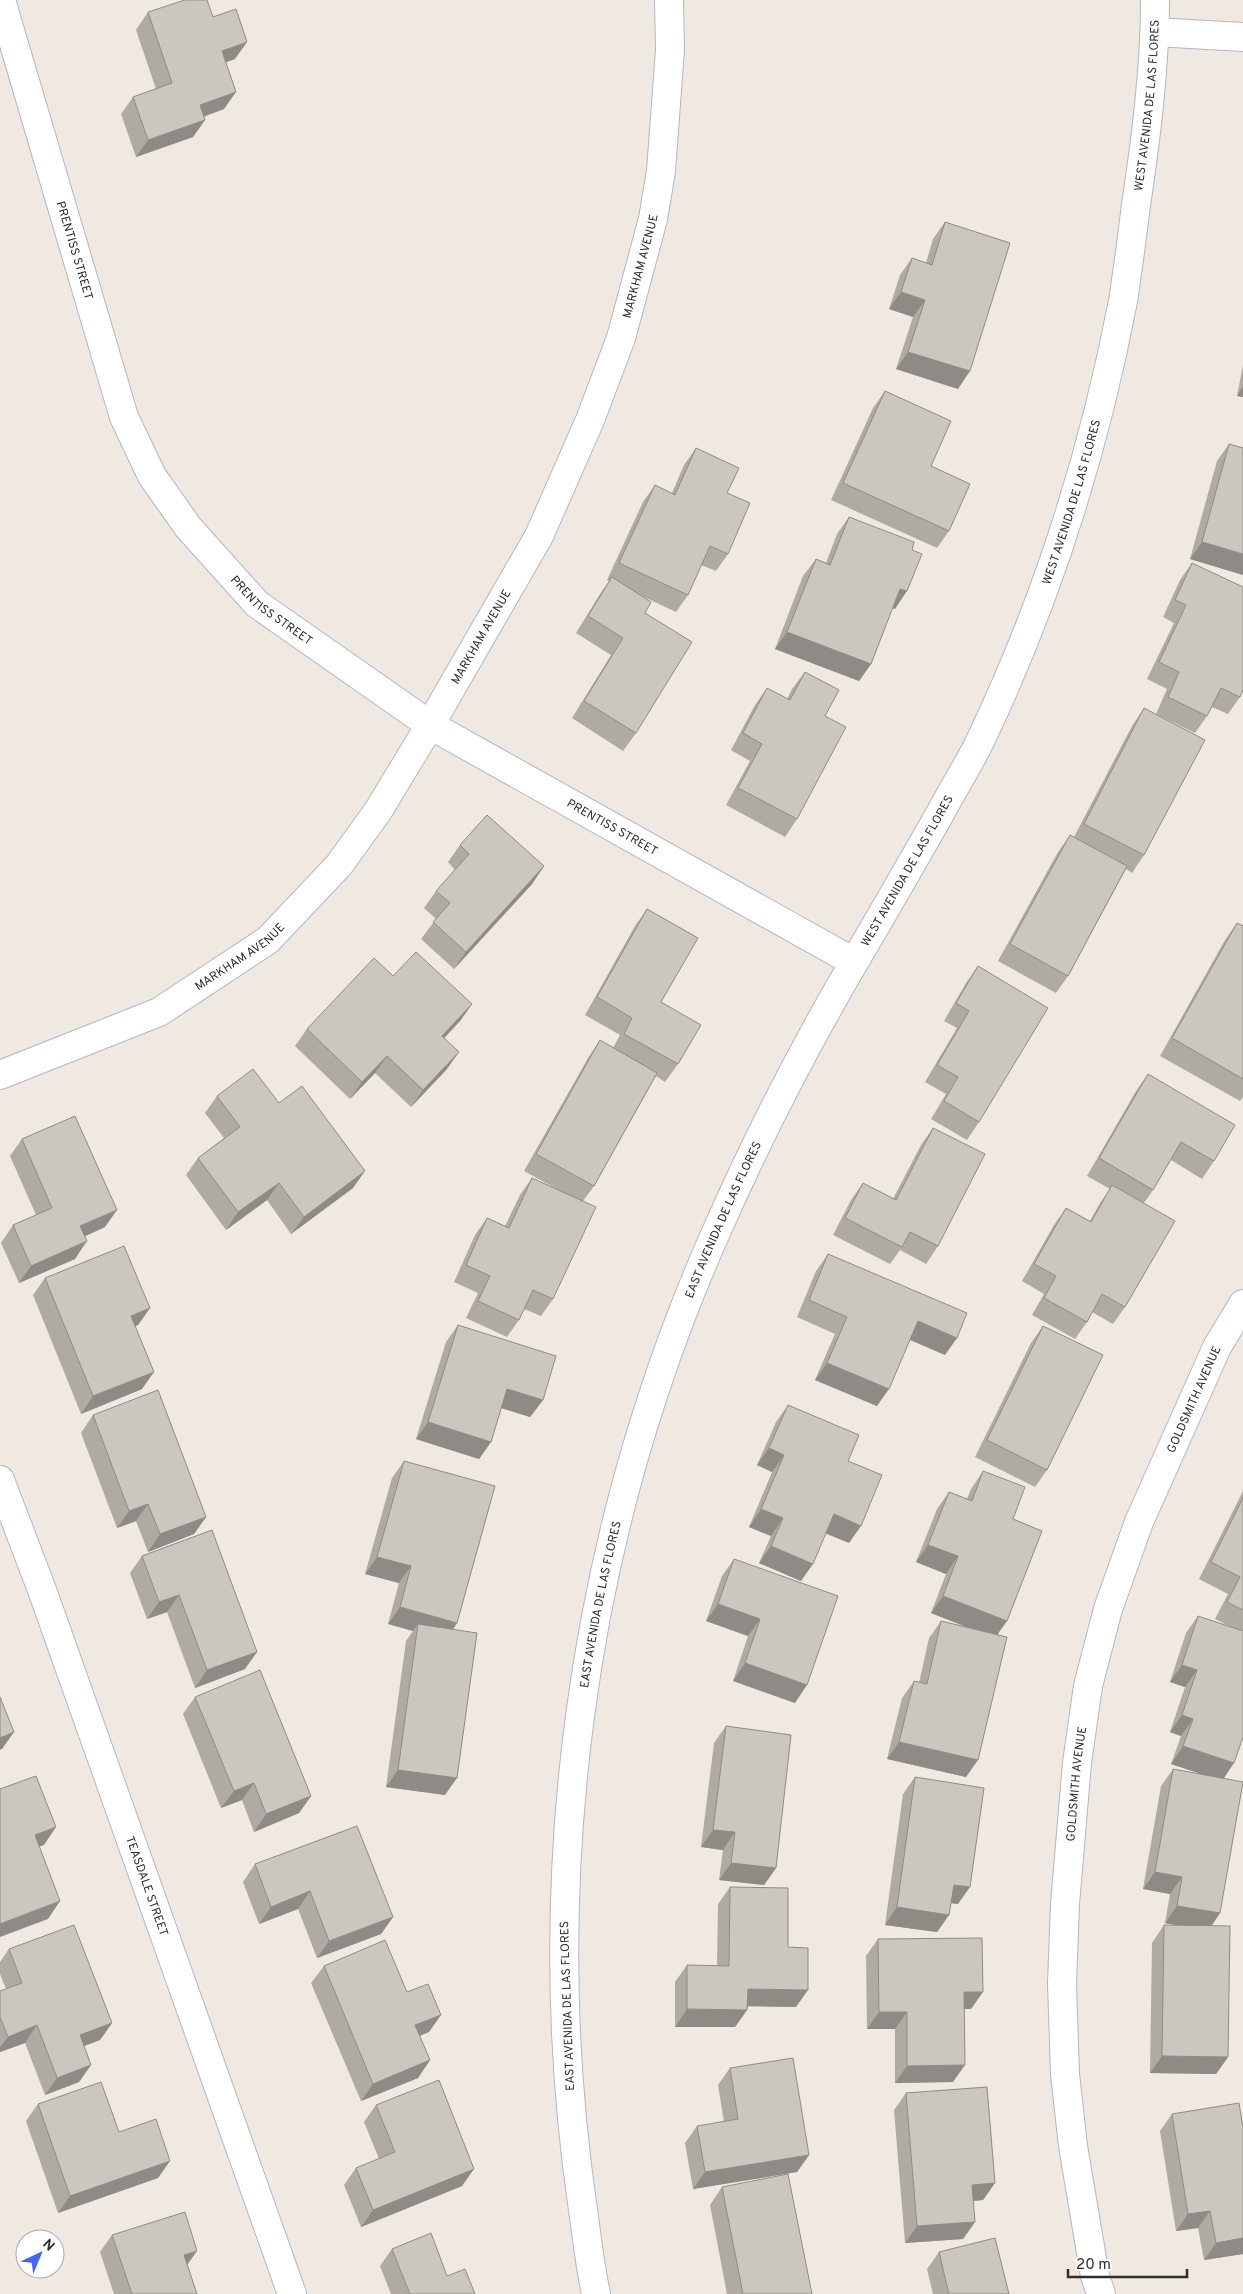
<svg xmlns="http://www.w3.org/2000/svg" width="1243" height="2294" font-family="Overpass,sans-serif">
<rect width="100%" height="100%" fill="#efe9e1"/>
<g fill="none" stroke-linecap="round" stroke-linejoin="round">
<defs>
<g id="street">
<path id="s1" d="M1 0 124 417 152 476 188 527 257 604 430 725 854 962"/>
<path d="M1155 32 1243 37"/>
<path id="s2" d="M0 1075 159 1012 268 940 339 865 378 811 430 725 539 536 590 420 621 338 653 219 661 171 670 50 669 0"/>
<path id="s3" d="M0 1480 42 1590 292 2294"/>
<path id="s4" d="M1101 2294 1095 2276 1073 2146 1065 2074 1062 1984 1065 1904 1077 1763 1088 1686 1108 1609 1139 1522 1217 1347 1243 1304"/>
</g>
<g id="secondary">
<path id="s5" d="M596 2294C590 2266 587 2238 583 2210 535 1883 580 1541 713 1239 755 1143 803 1049 856 959 885 910 913 861 941 812 954 787 970 763 982 737 1048 598 1094 452 1123 301 1128 269 1132 237 1136 205 1146 138 1155 68 1155 0"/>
</g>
</defs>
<!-- street casing -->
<use href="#street" stroke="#b4b7c1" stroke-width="30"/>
<!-- secondary casing -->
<use href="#secondary" stroke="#b4b7c1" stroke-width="30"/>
<!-- street -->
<use href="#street" stroke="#fff" stroke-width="28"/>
<!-- secondary -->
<use href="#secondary" stroke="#fff" stroke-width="28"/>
</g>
<!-- wall -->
<g fill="#afaba4">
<path d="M148 12 213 17 235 59 226 62 224 109 204 117 205 120 193 137 136 157 121 114 133 97 156 89 136 30Z"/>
<path d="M945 222 958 389 896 369 913 317 889 309 900 275 912 258 926 263 933 239Z"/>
<path d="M1243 365V397L1237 396Z"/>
<path d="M885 391 931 466 949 531 937 548 831 500 873 408Z"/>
<path d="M1229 444 1243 448V575L1190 559 1217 461Z"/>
<path d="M696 448 727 493 728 554 716 571 701 565 688 595 676 612 644 597 645 613 636 733 623 751 572 718 611 655 576 633 600 594 609 581 607 580 643 502 655 485 672 493 684 465Z"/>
<path d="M849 517 895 609 892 608 871 664 859 681 775 649 803 576 816 559 826 563 837 534Z"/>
<path d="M1192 563 1240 697 1228 714 1212 707 1207 716 1195 733 1156 714 1167 689 1147 679 1174 623 1163 617 1180 580Z"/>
<path d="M805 672 825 716 797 819 785 837 726 805 750 761 731 750 755 705 767 688 787 699 792 689Z"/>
<path d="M1144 708V855L1132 873 1126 869 1068 976 1056 993 998 961 1058 852 1070 835 1074 837 1132 726Z"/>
<path d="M460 845 544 866 532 884 454 969 421 939 436 919 424 908 436 891 455 870 448 862Z"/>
<path d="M647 909 661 1002 678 1064 665 1082 656 1076 594 1186 583 1201 553 1299 541 1316 524 1309 519 1320 507 1337 466 1318 478 1293 454 1282 475 1235 487 1218 505 1226 520 1195 532 1178 557 1189 524 1171 588 1058 600 1040 613 1048 620 1035 585 1015 635 926Z"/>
<path d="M1237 923 1243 926V1097L1240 1101 1160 1056 1225 940Z"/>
<path d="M978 966 979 1122 967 1140 931 1119 946 1094 925 1082 957 1028 944 1021 966 983Z"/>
<path d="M393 976 472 1004 460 1021 444 1038 447 1069 411 1107 375 1073 350 1099 295 1046 307 1029Z"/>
<path d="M1148 1074 1214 1161 1202 1179 1171 1160 1153 1190 1144 1203 1125 1307 1113 1324 1092 1312 1087 1322 1075 1339 1032 1315 1044 1294 1022 1281 1054 1225 1066 1208 1090 1221 1100 1203 1110 1189 1087 1176 1136 1091Z"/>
<path d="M217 1096 279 1103 353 1188 291 1234 267 1200 226 1230 186 1175 198 1158 224 1138 205 1113Z"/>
<path d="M933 1128 938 1246 926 1264 900 1250 890 1264 833 1235 851 1200 863 1183 893 1199 921 1145Z"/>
<path d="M22 1139 105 1227 85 1236 75 1259 19 1283 1 1243 13 1225 36 1215 10 1156Z"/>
<path d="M828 1254 945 1355 910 1340 877 1406 815 1380 835 1334 797 1317 816 1271Z"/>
<path d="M45 1278 150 1308 138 1325 135 1326 142 1389 81 1414 33 1295Z"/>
<path d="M458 1325 543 1400 530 1417 501 1408 491 1442 479 1459 416 1439 446 1342Z"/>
<path d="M1043 1326 1047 1470 1035 1487 975 1457 1031 1343Z"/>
<path d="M788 1405 848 1461 849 1543 826 1533 801 1581 759 1563 771 1536 749 1527 772 1472 757 1465 776 1422Z"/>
<path d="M93 1415 206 1517 194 1534 148 1552 136 1521 117 1528 81 1433Z"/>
<path d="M404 1461 457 1623 453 1629 445 1795 386 1787 406 1641 413 1631 388 1624 399 1583 365 1574 392 1478Z"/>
<path d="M983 1471 1013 1519 998 1634 966 1777 887 1759 902 1698 914 1681 919 1683 929 1638 941 1621 966 1627 931 1613 946 1574 916 1562 937 1509 949 1492 967 1499 971 1489Z"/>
<path d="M1243 1491V1737L1224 1778 1220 1913 1211 1926 1228 2057 1216 2074 1150 2073 1152 1943 1164 1925 1179 1926 1165 1923 1170 1894 1143 1889 1161 1786 1173 1769 1206 1775 1171 1764 1181 1736 1170 1732 1185 1687 1170 1682 1186 1633 1198 1616 1231 1627 1215 1619 1228 1594 1199 1579Z"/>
<path d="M212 1530 245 1669 195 1688 167 1612 147 1619 130 1573 142 1556Z"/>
<path d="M734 1559 795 1703 733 1681 748 1636 706 1621 722 1576Z"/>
<path d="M195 1697 311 1796 299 1813 254 1832 242 1800 221 1808 183 1714Z"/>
<path d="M726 1726 776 1868 764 1885 719 1880 723 1850 701 1847 714 1743Z"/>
<path d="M915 1777 958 1904 951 1903 949 1915 937 1932 885 1925 903 1794Z"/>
<path d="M255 1864 393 1917 381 1934 317 1958 298 1909 259 1924 243 1882Z"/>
<path d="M730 1887 788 1947 796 2007 748 2006 747 2010 735 2027H675V1982L687 1965H717L718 1904Z"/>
<path d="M878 1939 971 2009H964L953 2082 895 2083V2029H867L866 1956Z"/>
<path d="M9 1949 112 2023 100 2040 84 2046 91 2065 79 2082 45 2095 25 2043 0 2052V1991L6 1989 0 1974V1962Z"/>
<path d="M324 1966 407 1992 429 2032 420 2036 430 2060 418 2078 361 2101 311 1983Z"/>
<path d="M730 2068 809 2155 797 2172 693 2189 685 2143 697 2126 724 2122 718 2085Z"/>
<path d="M906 2093 995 2183 983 2200 973 2201 975 2222 963 2239 905 2243 894 2110Z"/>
<path d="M38 2104 119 2132 158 2178 58 2213 26 2121Z"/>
<path d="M376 2105 462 2186 361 2227 344 2185 356 2168 379 2159 364 2122Z"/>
<path d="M1172 2114 1243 2128V2254L1204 2260 1198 2228 1176 2231 1160 2131Z"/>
<path d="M722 2187 812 2294H727L710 2205Z"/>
<path d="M112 2235 187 2266 197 2294H114L100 2252Z"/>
<path d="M392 2249 447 2276 475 2294H391L380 2266Z"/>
<path d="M939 2252 1009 2294H933L927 2269Z"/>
</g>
<!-- shaded-wall -->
<g fill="#8e8b86">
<path d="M247 42 235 59 210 68 222 51Z"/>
<path d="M236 92 224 109 187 122 200 105Z"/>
<path d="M205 120 193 137 136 157 148 140Z"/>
<path d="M901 292 925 300 913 317 889 309Z"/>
<path d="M908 352 970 371 958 389 896 369Z"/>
<path d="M1243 386V397L1237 396Z"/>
<path d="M1202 542 1243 554V575L1190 559Z"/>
<path d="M900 589 907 591 895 609 887 606Z"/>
<path d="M787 632 871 664 859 681 775 649Z"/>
<path d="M544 866 532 884 454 969 466 952Z"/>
<path d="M472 1004 460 1021 430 1053 442 1036Z"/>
<path d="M459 1052 447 1069 411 1107 423 1090Z"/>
<path d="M387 1056 375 1073 350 1099 362 1082Z"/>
<path d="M365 1171 353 1188 291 1234 304 1217Z"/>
<path d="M279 1183 267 1200 226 1230 238 1212Z"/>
<path d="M117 1210 105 1227 68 1244 80 1226Z"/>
<path d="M87 1241 75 1259 19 1283 31 1266Z"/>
<path d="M150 1308 138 1325 119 1333 131 1316Z"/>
<path d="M918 1321 957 1338 945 1355 906 1338Z"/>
<path d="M827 1363 889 1389 877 1406 815 1380Z"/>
<path d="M154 1372 142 1389 81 1414 93 1396Z"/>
<path d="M507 1389 543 1400 530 1417 495 1406Z"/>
<path d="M428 1422 491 1442 479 1459 416 1439Z"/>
<path d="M769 1448 784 1455 772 1472 757 1465Z"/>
<path d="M148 1504 136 1521 117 1528 129 1511Z"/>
<path d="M761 1509 783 1518 771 1536 749 1527Z"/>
<path d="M834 1514 861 1526 849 1543 822 1532Z"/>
<path d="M206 1517 194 1534 148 1552 160 1534Z"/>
<path d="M928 1545 958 1556 946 1574 916 1562Z"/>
<path d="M771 1546 813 1564 801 1581 759 1563Z"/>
<path d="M377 1557 411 1566 399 1583 365 1574Z"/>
<path d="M179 1595 167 1612 147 1619 159 1602Z"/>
<path d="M943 1596 1007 1621 995 1638 931 1613Z"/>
<path d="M718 1604 760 1619 748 1636 706 1621Z"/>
<path d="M400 1607 457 1623 445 1641 418 1624 413 1631 388 1624Z"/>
<path d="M257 1652 245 1669 195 1688 207 1670Z"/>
<path d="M745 1663 807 1685 795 1703 733 1681Z"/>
<path d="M1182 1665 1197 1670 1185 1687 1170 1682Z"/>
<path d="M1182 1715 1193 1719 1181 1736 1170 1732Z"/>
<path d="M14 1732 2 1749 0 1750V1738Z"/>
<path d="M899 1742 978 1760 966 1777 887 1759Z"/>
<path d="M1183 1746 1234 1763 1222 1781 1171 1764Z"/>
<path d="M398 1770 457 1778 445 1795 386 1787Z"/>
<path d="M254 1783 242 1800 221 1808 234 1791Z"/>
<path d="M311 1796 299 1813 254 1832 266 1814Z"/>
<path d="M56 1827 44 1845 23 1852 35 1835Z"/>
<path d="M713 1830 735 1832 723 1850 701 1847Z"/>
<path d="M731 1863 776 1868 764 1885 719 1880Z"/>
<path d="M1155 1872 1182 1877 1170 1894 1143 1889Z"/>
<path d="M954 1885 970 1887 958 1904 942 1902Z"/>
<path d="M310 1891 298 1909 259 1924 271 1907Z"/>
<path d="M60 1901 48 1919 0 1937V1924Z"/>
<path d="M1177 1906 1220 1913 1208 1931 1165 1923Z"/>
<path d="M897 1907 949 1915 937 1932 885 1925Z"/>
<path d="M393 1917 381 1934 317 1958 329 1941Z"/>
<path d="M748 1989 808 1990 796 2007 736 2006Z"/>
<path d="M964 1992H983L971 2009H952Z"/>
<path d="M687 2009 747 2010 735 2027H675Z"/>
<path d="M879 2012H907L895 2029H867Z"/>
<path d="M441 2015 429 2032 403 2042 415 2025Z"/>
<path d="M112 2023 100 2040 68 2052 80 2035Z"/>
<path d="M37 2025 25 2043 0 2052V2047L8 2037Z"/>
<path d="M1162 2056 1228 2057 1216 2074 1150 2073Z"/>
<path d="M430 2060 418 2078 361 2101 373 2084Z"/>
<path d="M91 2065 79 2082 45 2095 57 2078Z"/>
<path d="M965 2065 953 2082 895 2083 907 2066Z"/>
<path d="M809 2155 797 2172 693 2189 705 2172Z"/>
<path d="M170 2161 158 2178 58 2213 70 2196Z"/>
<path d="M474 2169 462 2186 361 2227 373 2210Z"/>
<path d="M995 2183 983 2200 960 2202 972 2185Z"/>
<path d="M1210 2211 1198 2228 1176 2231 1188 2214Z"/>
<path d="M975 2222 963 2239 905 2243 917 2226Z"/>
<path d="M1243 2238V2254L1204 2260 1216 2243Z"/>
<path d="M197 2251 185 2268 184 2255Z"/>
</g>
<!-- building -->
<g fill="#cbc7bf" stroke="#8e8b86">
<path d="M185 0H207L213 17 236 9 247 42 222 51 236 92 200 105 205 120 148 140 133 97 172 83 148 12Z"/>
<path d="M945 222 1010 243 970 371 908 352 925 300 901 292 912 258 932 265Z"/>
<path d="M885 391 951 421 931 466 970 484 949 531 843 483Z"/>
<path d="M1229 444 1243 448V554L1202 542Z"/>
<path d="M696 448 739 468 727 493 750 503 728 554 710 546 688 595 619 563 655 485 675 495Z"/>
<path d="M849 517 914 542 912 550 922 554 907 591 900 589 871 664 787 632 816 559 830 565Z"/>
<path d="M1192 563 1243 587V690L1240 697 1221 688 1207 716 1168 697 1179 672 1159 662 1186 605 1175 600Z"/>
<path d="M612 577 651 602 645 613 692 642 636 733 584 701 623 638 588 616Z"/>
<path d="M805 672 839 690 825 716 846 727 797 819 738 788 762 744 743 733 767 688 790 700Z"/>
<path d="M1144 708 1205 740 1144 855 1084 824Z"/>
<path d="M487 815 544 866 466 952 433 922 450 903 436 891 469 854 460 845Z"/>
<path d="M1070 835 1127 866 1068 976 1010 944Z"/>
<path d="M647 909 698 938 661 1002 701 1025 678 1064 624 1034 632 1018 597 997Z"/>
<path d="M1237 923 1243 926V1079L1172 1038Z"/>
<path d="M416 952 472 1004 442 1036 459 1052 423 1090 387 1056 362 1082 307 1029 374 958 393 976Z"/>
<path d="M978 966 1048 1008 979 1122 944 1101 958 1077 937 1065 969 1011 956 1003Z"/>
<path d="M600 1040 657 1073 594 1186 536 1154Z"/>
<path d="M253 1069 279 1103 302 1086 365 1171 304 1217 279 1183 238 1212 198 1158 240 1127 217 1096Z"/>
<path d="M1148 1074 1235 1125 1214 1161 1181 1142 1153 1190 1099 1158Z"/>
<path d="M75 1116 117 1210 80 1226 87 1241 31 1266 13 1225 52 1208 22 1139Z"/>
<path d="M933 1128 985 1154 938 1246 910 1232 902 1247 845 1218 863 1183 896 1200Z"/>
<path d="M532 1178 596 1207 553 1299 533 1290 519 1320 478 1301 490 1276 466 1265 487 1218 509 1228Z"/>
<path d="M1112 1185 1175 1221 1125 1307 1102 1294 1087 1322 1044 1298 1056 1276 1034 1264 1066 1208 1091 1222Z"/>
<path d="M124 1246 150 1308 131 1316 154 1372 93 1396 45 1278Z"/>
<path d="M828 1254 967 1313 957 1338 918 1321 889 1389 827 1363 847 1317 809 1300Z"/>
<path d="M458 1325 556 1356 543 1400 507 1389 491 1442 428 1422Z"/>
<path d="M1043 1326 1103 1355 1047 1470 987 1440Z"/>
<path d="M158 1390 206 1517 160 1534 148 1504 129 1511 93 1415Z"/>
<path d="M788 1405 859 1435 848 1461 882 1475 861 1526 834 1514 813 1564 771 1546 783 1518 761 1509 784 1455 769 1448Z"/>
<path d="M404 1461 495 1486 457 1623 400 1607 411 1566 377 1557Z"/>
<path d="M983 1471 1025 1487 1013 1519 1042 1531 1007 1621 943 1596 958 1556 928 1545 949 1492 972 1501Z"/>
<path d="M1243 1498V1610L1227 1602 1240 1577 1211 1562Z"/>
<path d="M212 1530 257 1652 207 1670 179 1595 159 1602 142 1556Z"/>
<path d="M734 1559 838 1596 807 1685 745 1663 760 1619 718 1604Z"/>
<path d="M1198 1616 1243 1631V1737L1234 1763 1183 1746 1193 1719 1182 1715 1197 1670 1182 1665Z"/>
<path d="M941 1621 1007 1637 978 1760 899 1742 914 1681 927 1684Z"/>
<path d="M418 1624 477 1633 457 1778 398 1770Z"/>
<path d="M260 1670 311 1796 266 1814 254 1783 234 1791 195 1697Z"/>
<path d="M0 1697 14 1732 0 1738Z"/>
<path d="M726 1726 791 1735 776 1868 731 1863 735 1832 713 1830Z"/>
<path d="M1173 1769 1243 1782 1220 1913 1177 1906 1182 1877 1155 1872Z"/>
<path d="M36 1776 56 1827 35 1835 60 1901 0 1924V1789Z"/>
<path d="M915 1777 984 1788 970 1887 954 1885 949 1915 897 1907Z"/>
<path d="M357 1826 393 1917 329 1941 310 1891 271 1907 255 1864Z"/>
<path d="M730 1887 788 1888V1947L808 1948V1990L748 1989 747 2010 687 2009V1965L729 1966Z"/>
<path d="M74 1925 112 2023 80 2035 91 2065 57 2078 37 2025 8 2037 0 2017V1991L22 1983 9 1949Z"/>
<path d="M1164 1925 1230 1926 1228 2057 1162 2056Z"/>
<path d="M982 1938 983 1992H964L965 2065 907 2066V2012H879L878 1939Z"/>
<path d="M385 1940 407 1992 428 1984 441 2015 415 2025 430 2060 373 2084 324 1966Z"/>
<path d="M793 2058 809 2155 705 2172 697 2126 738 2119 730 2068Z"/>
<path d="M439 2080 474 2169 373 2210 356 2168 395 2152 376 2105Z"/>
<path d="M101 2082 119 2132 156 2119 170 2161 70 2196 38 2104Z"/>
<path d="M987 2087 995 2183 972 2185 975 2222 917 2226 906 2093Z"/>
<path d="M1239 2103 1243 2128V2238L1216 2243 1210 2211 1188 2214 1172 2114Z"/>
<path d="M788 2174 812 2294H743L722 2187Z"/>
<path d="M185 2212 197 2251 184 2255 197 2294H132L112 2235Z"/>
<path d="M431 2233 447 2276 465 2269 475 2294H410L392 2249Z"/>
<path d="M995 2238 1009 2294H949L939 2252Z"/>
</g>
<g text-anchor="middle" stroke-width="4.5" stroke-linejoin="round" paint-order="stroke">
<!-- street labels -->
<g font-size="12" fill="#2e2e2e" stroke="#fff">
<text dy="4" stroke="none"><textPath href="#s5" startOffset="2304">WEST AVENIDA DE LAS FLORES</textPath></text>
<text dy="4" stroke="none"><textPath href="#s1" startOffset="261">PRENTISS STREET</textPath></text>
<text dy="4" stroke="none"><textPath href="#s2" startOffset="1079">MARKHAM AVENUE</textPath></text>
<text dy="4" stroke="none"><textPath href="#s5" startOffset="1899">WEST AVENIDA DE LAS FLORES</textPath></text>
<text dy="4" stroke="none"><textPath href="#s1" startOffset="681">PRENTISS STREET</textPath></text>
<text dy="4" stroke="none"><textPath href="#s2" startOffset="674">MARKHAM AVENUE</textPath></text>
<text dy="4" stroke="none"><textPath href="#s1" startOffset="1086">PRENTISS STREET</textPath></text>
<text dy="4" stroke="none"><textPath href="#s5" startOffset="1494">WEST AVENIDA DE LAS FLORES</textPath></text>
<text dy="4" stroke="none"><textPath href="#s2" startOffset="269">MARKHAM AVENUE</textPath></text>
<text dy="4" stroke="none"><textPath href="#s5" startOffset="1099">EAST AVENIDA DE LAS FLORES</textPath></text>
<text dy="4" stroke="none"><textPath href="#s4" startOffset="919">GOLDSMITH AVENUE</textPath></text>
<text dy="4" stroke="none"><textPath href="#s5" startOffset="694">EAST AVENIDA DE LAS FLORES</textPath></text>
<text dy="4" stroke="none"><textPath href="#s4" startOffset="514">GOLDSMITH AVENUE</textPath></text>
<text dy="4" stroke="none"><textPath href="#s3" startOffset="432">TEASDALE STREET</textPath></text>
<text transform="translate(567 2006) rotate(-92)" y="4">EAST AVENIDA DE LAS FLORES</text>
</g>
</g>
<!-- north arrow -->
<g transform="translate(40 2254) rotate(44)"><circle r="24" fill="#ffffff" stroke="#ababab"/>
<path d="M0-4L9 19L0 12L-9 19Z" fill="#4264fb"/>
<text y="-8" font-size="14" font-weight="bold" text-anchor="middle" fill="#2e2e2e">N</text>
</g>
<!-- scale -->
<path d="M1068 2269v8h119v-8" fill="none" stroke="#2e2e2e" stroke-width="2.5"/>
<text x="1076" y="2269" font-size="15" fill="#2e2e2e" stroke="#ffffff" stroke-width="4" paint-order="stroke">20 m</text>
</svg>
